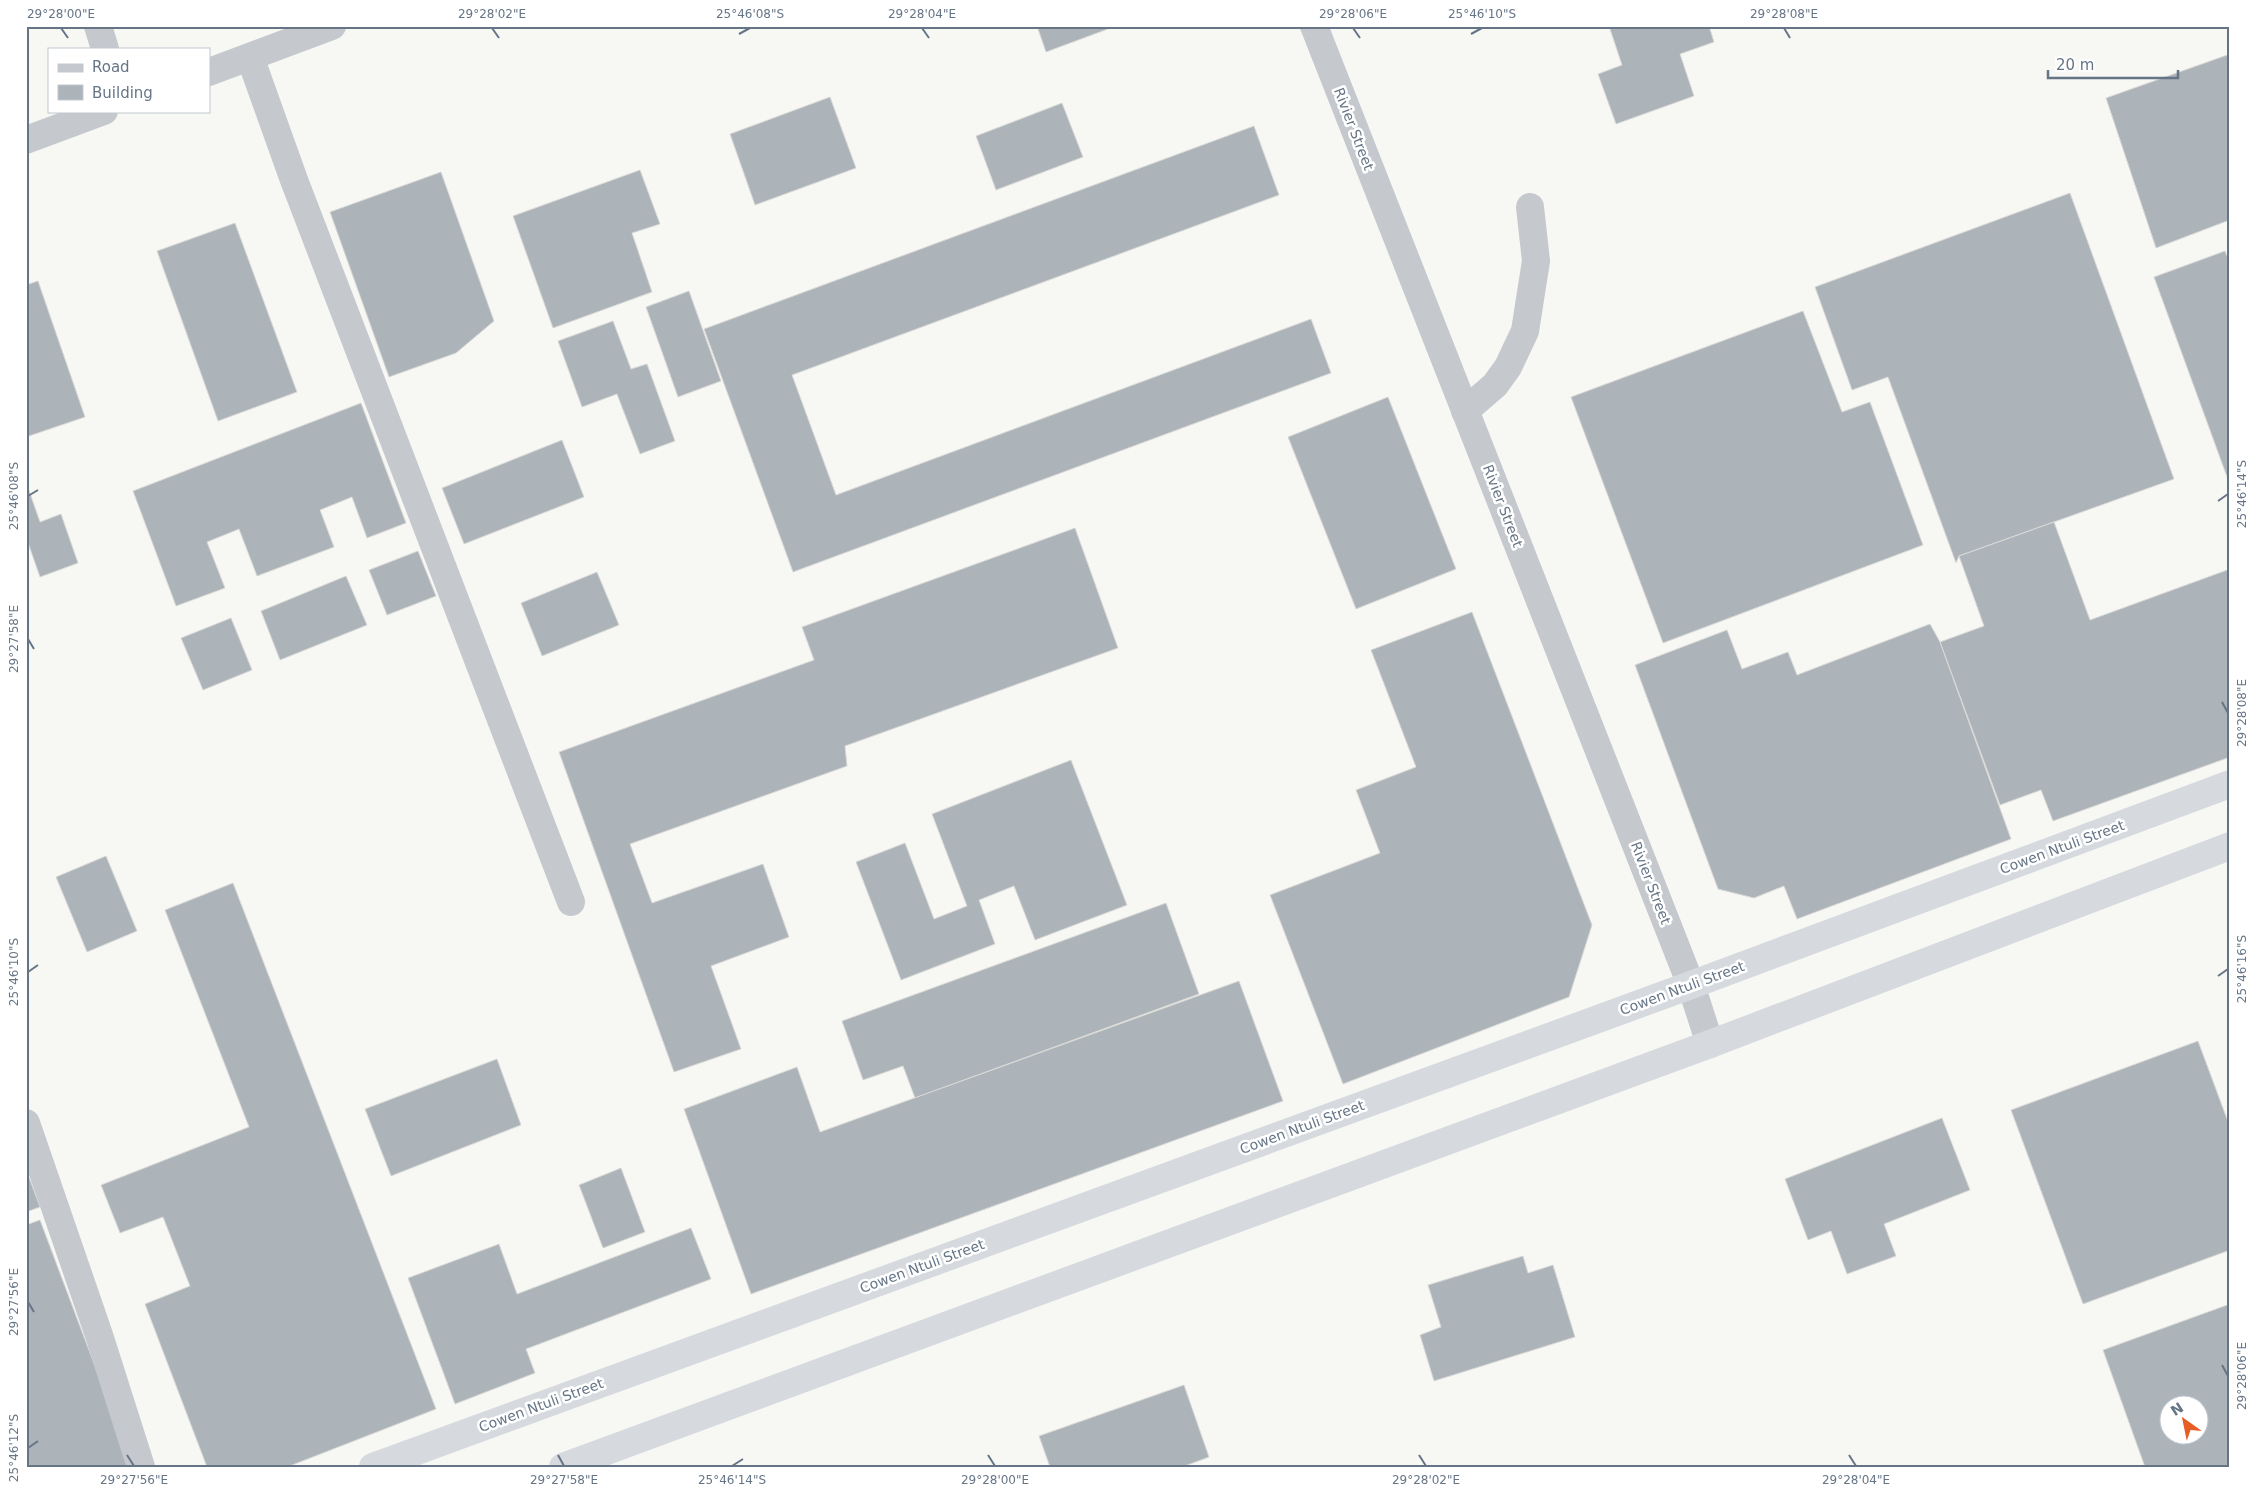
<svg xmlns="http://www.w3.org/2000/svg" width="2256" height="1493" font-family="'DejaVu Sans',sans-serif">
<rect width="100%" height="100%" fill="#f7f7f4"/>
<!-- building -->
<g fill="#acb3b9" stroke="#d9d9d6" fill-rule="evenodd">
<path d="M1037 26H1116L1046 52Z"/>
<path d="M1609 26H1709L1714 42 1680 54 1694 96 1616 124 1598 74 1622 65Z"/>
<path d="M2230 54V231L2227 221 2156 248 2106 98Z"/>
<path d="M830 97 856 168 755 205 730 134Z"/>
<path d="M1062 103 1083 157 996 190 976 136Z"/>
<path d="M1254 126 1279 195 792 375 836 495 1311 319 1331 373 793 572 704 329Z"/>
<path d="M640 170 660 224 632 233 652 292 553 328 513 216Z"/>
<path d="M441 172 494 321 456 353 389 377 330 212Z"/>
<path d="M2070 193 2174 479 1959 556 1956 563 1888 377 1852 390 1815 287Z"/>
<path d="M235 223 297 392 218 421 157 251Z"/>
<path d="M2225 251 2230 264V485L2154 277Z"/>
<path d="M38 281 85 417 26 437V285Z"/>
<path d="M689 291 721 381 678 397 646 307Z"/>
<path d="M1803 311 1842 412 1870 402 1923 545 1663 643 1571 397Z"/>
<path d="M613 321 631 369 647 364 675 441 640 454 617 394 582 407 558 341Z"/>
<path d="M1388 397 1456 569 1356 609 1288 437Z"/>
<path d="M361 403 406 523 367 538 352 497 320 510 334 547 257 576 239 529 207 542 225 588 176 606 133 491Z"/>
<path d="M562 440 584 497 464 544 442 488Z"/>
<path d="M26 482 40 522 61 514 78 563 40 577 26 537Z"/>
<path d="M2054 522 2090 620 2230 569V757L2053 821 2041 790 2000 805 1940 642 1984 626 1959 556Z"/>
<path d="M1075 528 1118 648 845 746 847 766 630 844 652 903 763 864 789 937 711 966 741 1049 674 1072 559 752 814 660 802 627Z"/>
<path d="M418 551 436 596 387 615 369 570Z"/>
<path d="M597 572 619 625 542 656 521 603Z"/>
<path d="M346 576 367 625 280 660 261 611Z"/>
<path d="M1472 612 1592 925 1569 997 1343 1084 1270 895 1380 853 1356 790 1416 767 1371 650Z"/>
<path d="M231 618 252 670 203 690 181 638Z"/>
<path d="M1930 624 1940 642 2011 839 1797 919 1784 886 1754 898 1718 889 1635 665 1727 630 1742 669 1788 652 1797 675Z"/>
<path d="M1071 760 1127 905 1035 940 1014 886 979 900 995 944 901 980 856 862 905 843 934 919 967 906 932 814Z"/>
<path d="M106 856 137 931 87 952 56 877Z"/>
<path d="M233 883 436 1409 287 1467H207L145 1304 190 1286 163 1217 120 1233 101 1185 249 1127 165 910Z"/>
<path d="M1166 903 1199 994 915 1098 903 1066 863 1080 842 1021Z"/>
<path d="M1239 981 1283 1101 751 1294 684 1109 797 1067 820 1132Z"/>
<path d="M2198 1041 2230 1127V1250L2083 1304 2011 1110Z"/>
<path d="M497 1059 521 1125 391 1176 365 1109Z"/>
<path d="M1942 1118 1970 1190 1884 1224 1896 1256 1847 1274 1831 1231 1808 1240 1785 1179Z"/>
<path d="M621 1168 645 1232 603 1248 579 1185Z"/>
<path d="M26 1169 40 1207 26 1212Z"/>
<path d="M40 1220 133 1467H26V1225Z"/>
<path d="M691 1228 711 1279 526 1349 535 1373 455 1404 408 1278 499 1244 517 1294Z"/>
<path d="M1523 1256 1528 1273 1553 1265 1575 1337 1434 1381 1420 1335 1441 1327 1428 1285Z"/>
<path d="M2230 1304V1467H2145L2103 1350ZM2168 1406H2198V1436H2168Z"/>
<path d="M1184 1385 1209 1457 1182 1467H1050L1039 1436Z"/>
</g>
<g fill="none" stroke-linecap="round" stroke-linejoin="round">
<!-- minor -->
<g stroke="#c5c8cc" stroke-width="28">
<path d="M98 26 105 49"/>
<path d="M1314 26 1691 985 1710 1044"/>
<path d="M250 57 294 180 571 902"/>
<path d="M209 72 332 26"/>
<path d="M26 140 104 111"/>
<path d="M1465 411 1495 385 1508 367 1525 331 1536 261 1530 207"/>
<path d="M26 1123 99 1335 141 1467"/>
</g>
<!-- highway -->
<g stroke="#d6dadf" stroke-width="28">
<path d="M373 1467 1691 985 2230 784"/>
<path d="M563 1467 1710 1044 2230 846"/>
</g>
</g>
<!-- ticks -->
<path fill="none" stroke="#667586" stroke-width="2" d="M61 28 68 38M492 28 499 38M922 28 929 38M1353 28 1360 38M1784 28 1790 38M739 34 750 28M1471 34 1482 28M28 496 38 490M2218 501 2228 494M28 639 34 649M2222 702 2228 713M28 972 38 965M2218 976 2228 969M28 1302 34 1312M2222 1365 2228 1376M28 1448 38 1441M127 1455 134 1466M558 1455 564 1466M988 1455 995 1466M1419 1455 1426 1466M1849 1455 1856 1466M732 1466 743 1459"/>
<g text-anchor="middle" stroke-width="5" stroke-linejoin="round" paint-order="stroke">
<!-- street labels -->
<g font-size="14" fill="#667586" stroke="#fff">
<text transform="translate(1354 129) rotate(69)" y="5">Rivier Street</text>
<text transform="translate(1503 506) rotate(69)" y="5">Rivier Street</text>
<text transform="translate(2062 847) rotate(-20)" y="5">Cowen Ntuli Street</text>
<text transform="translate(1651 883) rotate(69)" y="5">Rivier Street</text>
<text transform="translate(1682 988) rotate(-20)" y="5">Cowen Ntuli Street</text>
<text transform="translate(1302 1127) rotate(-20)" y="5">Cowen Ntuli Street</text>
<text transform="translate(922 1266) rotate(-20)" y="5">Cowen Ntuli Street</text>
<text transform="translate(541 1405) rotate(-20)" y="5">Cowen Ntuli Street</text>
</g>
</g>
<!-- border -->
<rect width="2256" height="1493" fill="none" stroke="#ffffff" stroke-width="55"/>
<!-- legend -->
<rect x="48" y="48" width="162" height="65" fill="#ffffff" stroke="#c2c8cf"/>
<rect x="58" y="64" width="25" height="8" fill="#c5c8cc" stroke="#c2c8cf"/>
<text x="92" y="72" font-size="15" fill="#667586">Road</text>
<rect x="58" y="85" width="25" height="15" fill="#acb3b9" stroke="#c2c8cf"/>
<text x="92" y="98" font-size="15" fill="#667586">Building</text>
<!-- north arrow -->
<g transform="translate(2184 1420) rotate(327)"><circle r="24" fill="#ffffff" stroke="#c2c8cf"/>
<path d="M0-4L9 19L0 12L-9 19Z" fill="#e65e25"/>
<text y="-8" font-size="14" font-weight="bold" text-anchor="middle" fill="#667586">N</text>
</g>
<!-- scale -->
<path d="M2048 70v8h130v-8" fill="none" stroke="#667586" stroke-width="2.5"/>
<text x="2056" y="70" font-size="15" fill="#667586" stroke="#ffffff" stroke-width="4" paint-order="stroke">20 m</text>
<rect x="28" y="28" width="2200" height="1438" fill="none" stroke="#667586" stroke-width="2"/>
<g font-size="12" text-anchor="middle" fill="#667586">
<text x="61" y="18">29°28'00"E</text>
<text x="492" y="18">29°28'02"E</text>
<text x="750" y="18">25°46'08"S</text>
<text x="922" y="18">29°28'04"E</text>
<text x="1353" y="18">29°28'06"E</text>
<text x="1482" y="18">25°46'10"S</text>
<text x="1784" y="18">29°28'08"E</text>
<text transform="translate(2242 494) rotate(-90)" y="4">25°46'14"S</text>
<text transform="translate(14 496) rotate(-90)" y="4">25°46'08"S</text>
<text transform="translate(14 639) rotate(-90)" y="4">29°27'58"E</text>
<text transform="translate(2242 713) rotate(-90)" y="4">29°28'08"E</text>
<text transform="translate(2242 969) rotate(-90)" y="4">25°46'16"S</text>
<text transform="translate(14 972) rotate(-90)" y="4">25°46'10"S</text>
<text transform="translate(14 1302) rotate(-90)" y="4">29°27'56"E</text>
<text transform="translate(2242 1376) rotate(-90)" y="4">29°28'06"E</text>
<text transform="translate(14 1448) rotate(-90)" y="4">25°46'12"S</text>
<text x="134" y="1484">29°27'56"E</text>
<text x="564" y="1484">29°27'58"E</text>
<text x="732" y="1484">25°46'14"S</text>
<text x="995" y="1484">29°28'00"E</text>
<text x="1426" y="1484">29°28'02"E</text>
<text x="1856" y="1484">29°28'04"E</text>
</g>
</svg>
